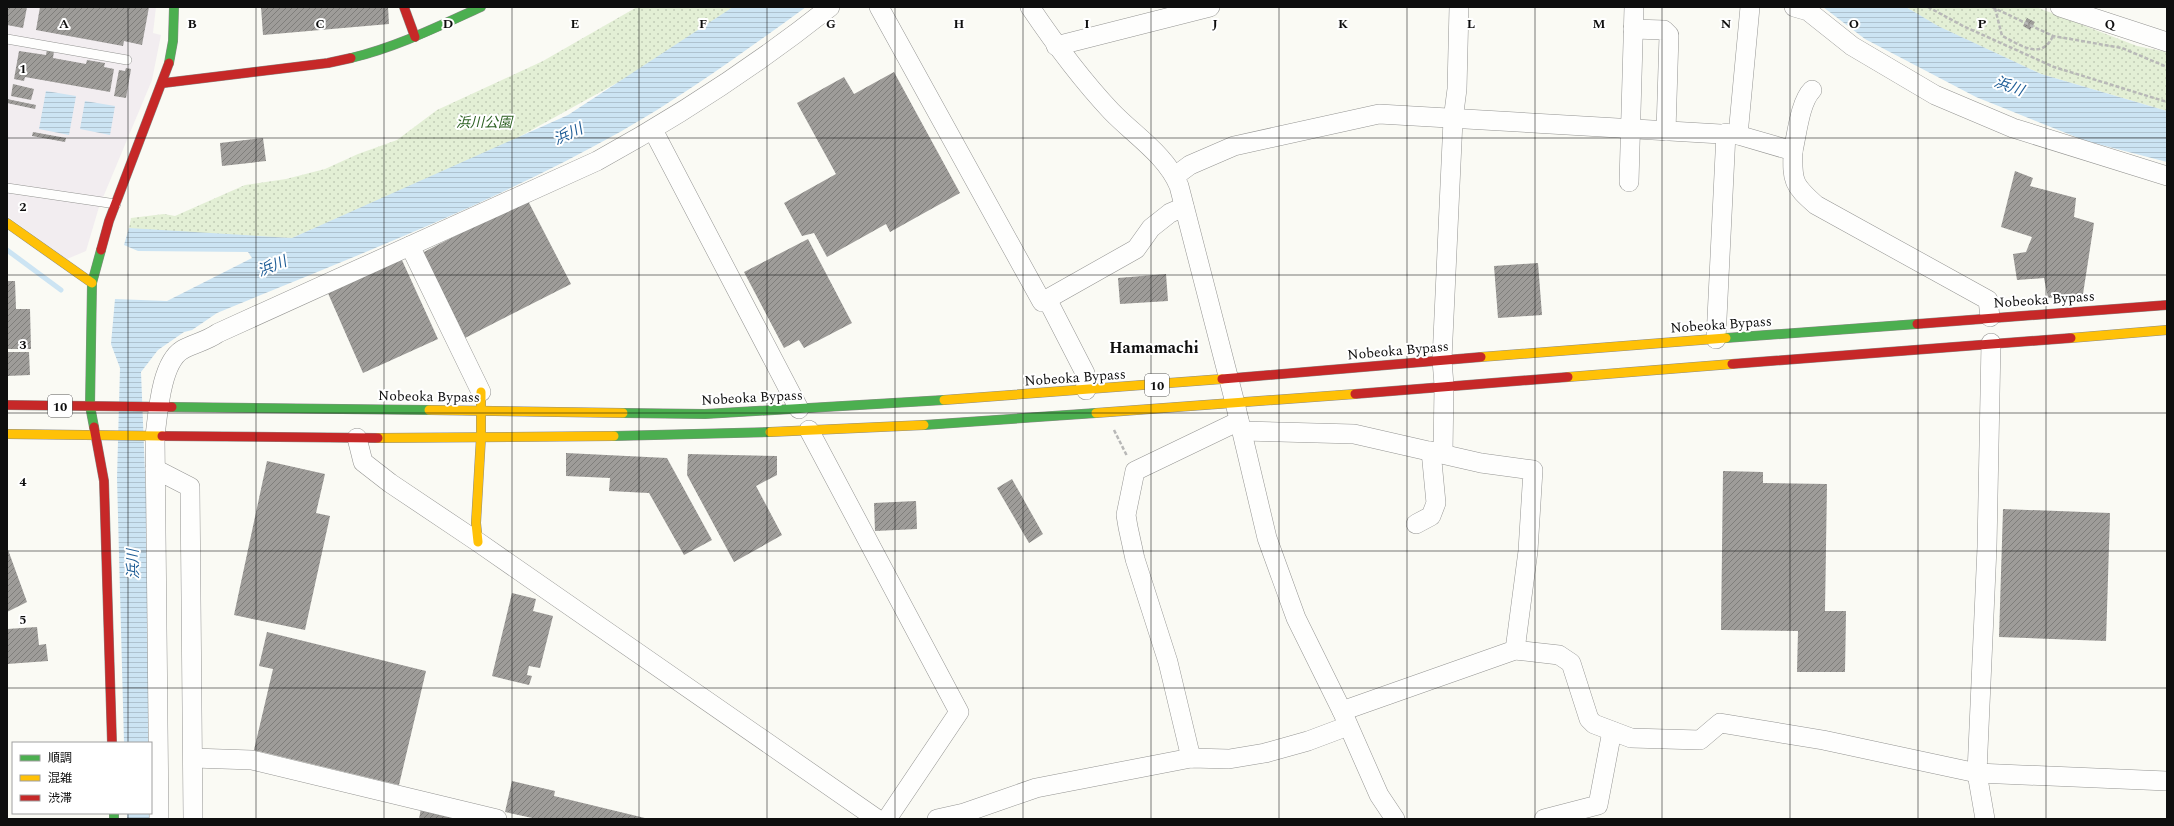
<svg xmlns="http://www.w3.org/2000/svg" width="2174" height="826" font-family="Spectral,'Noto Sans JP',serif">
<defs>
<pattern id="park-dots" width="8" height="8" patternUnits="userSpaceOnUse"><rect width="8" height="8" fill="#e3efd5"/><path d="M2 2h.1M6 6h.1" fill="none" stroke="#c2ccb6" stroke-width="1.8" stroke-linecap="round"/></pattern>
<pattern id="water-rules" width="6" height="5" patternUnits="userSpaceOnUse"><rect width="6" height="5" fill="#cce4f3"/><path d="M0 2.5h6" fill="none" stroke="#aec2cf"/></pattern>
<pattern id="building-hatch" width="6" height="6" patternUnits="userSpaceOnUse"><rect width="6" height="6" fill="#9e9c99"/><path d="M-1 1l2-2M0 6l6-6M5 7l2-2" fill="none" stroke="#7f7e7b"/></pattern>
</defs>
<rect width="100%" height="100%" fill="#fafaf4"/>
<!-- industrial -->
<path fill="#f2edf0" d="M7 7H156L153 33 161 35 152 80 99 207 86 251 67 259 7 216Z"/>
<!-- park -->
<g fill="url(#park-dots)">
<path d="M637 7H734L624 79 499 148 292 238 160 232 129 228 131 218 164 214 175 216 245 185 286 179 325 169 358 154 397 140 437 110 543 61Z"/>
<path d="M1906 7H2036L2137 46 2167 52V111L2041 74 1937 26Z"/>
</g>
<!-- water -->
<g fill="url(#water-rules)">
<path d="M733 7H806C745 51 685 95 620 132 491 204 353 257 217 313L192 330 184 332 158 350 141 372 151 623 154 819H127V813H151V743H124L117 478 120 368 111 344 115 299 167 301 252 258 248 252 138 251 124 245 129 228 292 238 568 115Z"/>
<path d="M1823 7H1906L1938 26 2041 74 2167 111V162L2086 141 1976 97 1865 39Z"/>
<path d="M46 91 76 96 69 135 39 129Z"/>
<path d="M85 101 115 106 110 135 80 129Z"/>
</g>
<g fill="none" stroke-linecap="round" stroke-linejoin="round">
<!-- stream -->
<path stroke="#cce4f3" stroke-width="5" d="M7 250 61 290"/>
</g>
<!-- building -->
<g fill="url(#building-hatch)">
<path d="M7 7H27L23 28 7 25Z"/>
<path d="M40 7H149L142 45 124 41 123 46 36 30Z"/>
<path d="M261 7H388L389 24 263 35Z"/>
<path d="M2027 18 2035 22 2030 30 2023 26Z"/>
<path d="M47 49 54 51 53 58 86 64 87 60 105 63 104 67 114 69 110 92 25 77 24 81 14 79 19 51 46 55Z"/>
<path d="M126 68 131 69 126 98 114 96 119 70 125 71Z"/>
<path d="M894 72 960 193 890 232 886 224 827 257 814 233 802 236 784 203 836 174 797 103 844 77 854 94Z"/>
<path d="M13 84 34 89 31 100 11 96Z"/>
<path d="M7 99 36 105 35 109 7 103Z"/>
<path d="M33 132 66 138 65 142 32 136Z"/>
<path d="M263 138 266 161 222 166 220 143Z"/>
<path d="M2015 171 2033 178 2030 186 2076 198 2074 217 2094 223 2083 294 2048 298 2044 278 2017 280 2013 254 2026 252 2032 237 2001 227Z"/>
<path d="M527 199 571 284 465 338 422 253Z"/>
<path d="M808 239 852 323 804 348 799 340 784 348 744 272Z"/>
<path d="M401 258 438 339 363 373 327 291Z"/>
<path d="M1538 263 1542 315 1498 318 1494 266Z"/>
<path d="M1166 274 1168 301 1120 304 1118 278Z"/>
<path d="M7 281H15L16 309H30L31 349H7Z"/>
<path d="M7 352H29L30 375 7 376Z"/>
<path d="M566 453 667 458 712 540 684 555 649 493 609 491 610 478 566 476Z"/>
<path d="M688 454 777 456V475L756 486 782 535 734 562 687 475Z"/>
<path d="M267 461 325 474 316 513 330 516 305 630 234 615Z"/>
<path d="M1723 471 1763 472V483L1827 484 1825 611H1846L1845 672H1797L1798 631 1721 630Z"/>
<path d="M1012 479 1043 534 1029 543 997 488Z"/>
<path d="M916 501 917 529 875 531 874 503Z"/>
<path d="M2003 509 2110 513 2106 641 1999 637Z"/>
<path d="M7 547 27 602 7 612Z"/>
<path d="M512 593 536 599 533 611 553 616 540 668 529 666 527 675 532 676 529 685 492 676Z"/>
<path d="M37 627 39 645 46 644 48 661 7 664V629Z"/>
<path d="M267 632 426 671 399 785 254 750 273 669 259 666Z"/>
<path d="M512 781 555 791 554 796 649 819H537L505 812Z"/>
<path d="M421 808 463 819H419Z"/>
</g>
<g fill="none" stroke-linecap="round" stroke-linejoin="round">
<defs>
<g id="lane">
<path d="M7 39 127 60"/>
<path d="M7 188 116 204"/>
</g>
<g id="street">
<path d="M879 7 1042 302 1136 249 1151 228 1170 213 1184 207"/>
<path d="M1030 7C1055 44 1081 79 1111 111 1134 135 1166 155 1179 186L1235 403 1267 538 1296 618 1342 711 1379 795 1395 819"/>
<path d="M1794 7 1808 11 1852 46 1935 95 2013 128 2167 176"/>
<path d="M2060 7 2167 42"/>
<path d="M1633 29 1664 30 1669 35 1666 131"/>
<path d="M1056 46 1210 7"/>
<path d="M653 130 799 409"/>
<path d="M1738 135 1750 7"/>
<path d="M1793 151C1797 134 1800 102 1812 90"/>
<path d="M1175 176 1190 165 1234 146 1379 114 1738 135 1793 151C1792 181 1793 185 1816 205L1988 300 1990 317"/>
<path d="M1629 182 1634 7"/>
<path d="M410 246 481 392"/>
<path d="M1047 299 1085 373 1086 390"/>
<path d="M1716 339 1726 133"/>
<path d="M809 430 959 712 887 819"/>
<path d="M1242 431 1354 434 1481 463 1533 470 1528 551 1515 650"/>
<path d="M357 438 363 462 390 483 478 542 877 819"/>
<path d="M1443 453 1444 385 1442 360 1453 120 1457 89 1459 7"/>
<path d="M155 469 190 487 193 819"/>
<path d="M1416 524 1431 516 1436 503 1431 451"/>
<path d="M1342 711 1515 650 1559 655 1571 663 1589 719 1594 724 1631 738 1700 740 1720 723 1823 740 1977 773 2167 781"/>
<path d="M193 758 252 760 497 819"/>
<path d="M1191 758 1168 662 1135 559 1128 527 1126 515 1135 471 1239 421"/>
<path d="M159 819 155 436C158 413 161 363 182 350 194 343 205 342 218 333L597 161C679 116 757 65 830 7"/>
<path d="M937 819 964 813 1036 788 1191 758 1229 759 1265 753 1308 741 1348 726"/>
<path d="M1544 819 1598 805 1612 731"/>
<path d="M1985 819 1977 773 1987 547 1991 343"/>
</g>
<g id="fast">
<path d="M351 58C397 47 439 26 481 7"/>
<path d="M169 63 173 41 174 7"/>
<path d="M1726 338 1917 324"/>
<path d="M172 407 429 410"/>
<path d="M623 413 705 414 944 400"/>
<path d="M924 425 1096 413"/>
<path d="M94 427 90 406 92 283 101 250"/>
<path d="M614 436 770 432"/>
<path d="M114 813V819"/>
</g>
<g id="slow">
<path d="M7 223 92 283"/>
<path d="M2071 338 2167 330"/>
<path d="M1481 357 1726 338"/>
<path d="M1568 377 1732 364"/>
<path d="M944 400 1222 379"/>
<path d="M429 410 623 413"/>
<path d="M1096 413 1355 394"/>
<path d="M770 432 924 425"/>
<path d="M7 434 162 436"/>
<path d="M378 438 614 436"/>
<path d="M478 542 476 523 481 437V392"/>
</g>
<g id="jam">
<path d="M404 7 415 37"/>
<path d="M164 83 328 63 351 58"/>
<path d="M101 250 109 221 169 63"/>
<path d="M1917 324 2167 305"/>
<path d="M1732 364 2071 338"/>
<path d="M1222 379 1481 357"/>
<path d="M1355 394 1568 377"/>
<path d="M7 405 172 407"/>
<path d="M94 427 104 481 112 743"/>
<path d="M162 436 378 438"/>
</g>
</defs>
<!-- lane casing -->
<use href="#lane" stroke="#949492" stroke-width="10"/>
<!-- street casing -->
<use href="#street" stroke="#949492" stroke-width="20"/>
<!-- fast casing -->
<use href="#fast" stroke="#8b8b88" stroke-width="10"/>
<!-- slow casing -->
<use href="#slow" stroke="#8b8b88" stroke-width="10"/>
<!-- jam casing -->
<use href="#jam" stroke="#8b8b88" stroke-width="10"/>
<!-- path -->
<g stroke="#b8b8b7" stroke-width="2.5" stroke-dasharray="4 2" stroke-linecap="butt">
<path d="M1928 7 1963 26 2054 67 2167 102"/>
<path d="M1992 7 2053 36 2122 48 2167 67"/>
<path d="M1995 8 2002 36C2021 45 2041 61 2053 36"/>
<path d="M1114 430 1127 456"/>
</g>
<!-- lane -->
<use href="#lane" stroke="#fefefd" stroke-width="9"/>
<!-- street -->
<use href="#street" stroke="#fefefd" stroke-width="19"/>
<!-- fast -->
<use href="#fast" stroke="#4caf50" stroke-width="9"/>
<!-- slow -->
<use href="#slow" stroke="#ffc107" stroke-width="9"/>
<!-- jam -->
<use href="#jam" stroke="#c62828" stroke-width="9"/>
</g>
<!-- grid -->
<path fill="none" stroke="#0e0e0e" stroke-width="1" stroke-opacity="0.55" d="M128 7V743M256 7V819M384 7V819M512 7V819M639 7V819M767 7V819M895 7V819M1023 7V819M1151 7V819M1279 7V819M1407 7V819M1535 7V819M1662 7V819M1790 7V819M1918 7V819M2046 7V819M7 138H2167M7 275H2167M7 413H2167M7 551H2167M7 688H2167M128 813V819"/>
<g text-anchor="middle" stroke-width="4" stroke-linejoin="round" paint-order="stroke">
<!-- shield labels -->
<g fill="#fff" stroke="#565656" stroke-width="1">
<rect x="1145" y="374" width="24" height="22" rx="3"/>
<rect x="48" y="395" width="24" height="22" rx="3"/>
</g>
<g font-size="13" font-weight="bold" fill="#0e0e0e">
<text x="1157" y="390">10</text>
<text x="60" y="411">10</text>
</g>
<!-- park labels -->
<g font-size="14" font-style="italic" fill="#2d6123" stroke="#fff">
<text x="484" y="127">浜川公園</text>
</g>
<!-- street labels -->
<g font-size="14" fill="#0e0e0e" stroke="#fff">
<text transform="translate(2044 299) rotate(-4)" y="5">Nobeoka Bypass</text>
<text transform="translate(1721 324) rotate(-4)" y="5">Nobeoka Bypass</text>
<text transform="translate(1398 350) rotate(-5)" y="5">Nobeoka Bypass</text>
<text transform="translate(1075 377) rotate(-4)" y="5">Nobeoka Bypass</text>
<text transform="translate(429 396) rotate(1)" y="5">Nobeoka Bypass</text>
<text transform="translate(752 397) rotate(-3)" y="5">Nobeoka Bypass</text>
</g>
<!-- water labels -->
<g font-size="15" font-style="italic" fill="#205e97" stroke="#fff">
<text transform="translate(2009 86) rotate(20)" y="5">浜川</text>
<text transform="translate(568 134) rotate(-24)" y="5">浜川</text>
<text transform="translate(272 266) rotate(-22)" y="5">浜川</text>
<text transform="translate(133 564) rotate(-91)" y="5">浜川</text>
</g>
<!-- quarter labels -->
<g font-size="16" font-weight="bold" fill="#0e0e0e" stroke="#fff">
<text x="1154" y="353">Hamamachi</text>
</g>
</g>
<g font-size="13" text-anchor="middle" font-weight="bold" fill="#0e0e0e" stroke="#fff" stroke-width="4" stroke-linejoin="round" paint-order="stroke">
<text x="64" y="28">A</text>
<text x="192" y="28">B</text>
<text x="320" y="28">C</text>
<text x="448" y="28">D</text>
<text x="575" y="28">E</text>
<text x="703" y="28">F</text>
<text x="831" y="28">G</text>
<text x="959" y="28">H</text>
<text x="1087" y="28">I</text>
<text x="1215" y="28">J</text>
<text x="1343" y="28">K</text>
<text x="1471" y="28">L</text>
<text x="1599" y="28">M</text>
<text x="1726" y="28">N</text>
<text x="1854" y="28">O</text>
<text x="1982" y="28">P</text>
<text x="2110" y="28">Q</text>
<text x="23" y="73">1</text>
<text x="23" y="211">2</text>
<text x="23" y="349">3</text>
<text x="23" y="486">4</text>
<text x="23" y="624">5</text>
</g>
<!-- border -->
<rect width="2174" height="826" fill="none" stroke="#0e0e0e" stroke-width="16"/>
<!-- legend -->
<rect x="12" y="742" width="140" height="72" fill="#ffffff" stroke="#9f9f9f"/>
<rect x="20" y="755" width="20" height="6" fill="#4caf50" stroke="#9f9f9f"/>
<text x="48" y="762" font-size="12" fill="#0e0e0e">順調</text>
<rect x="20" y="775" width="20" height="6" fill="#ffc107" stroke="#9f9f9f"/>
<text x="48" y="782" font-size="12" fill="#0e0e0e">混雑</text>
<rect x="20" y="795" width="20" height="6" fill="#c62828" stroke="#9f9f9f"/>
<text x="48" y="802" font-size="12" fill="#0e0e0e">渋滞</text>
</svg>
